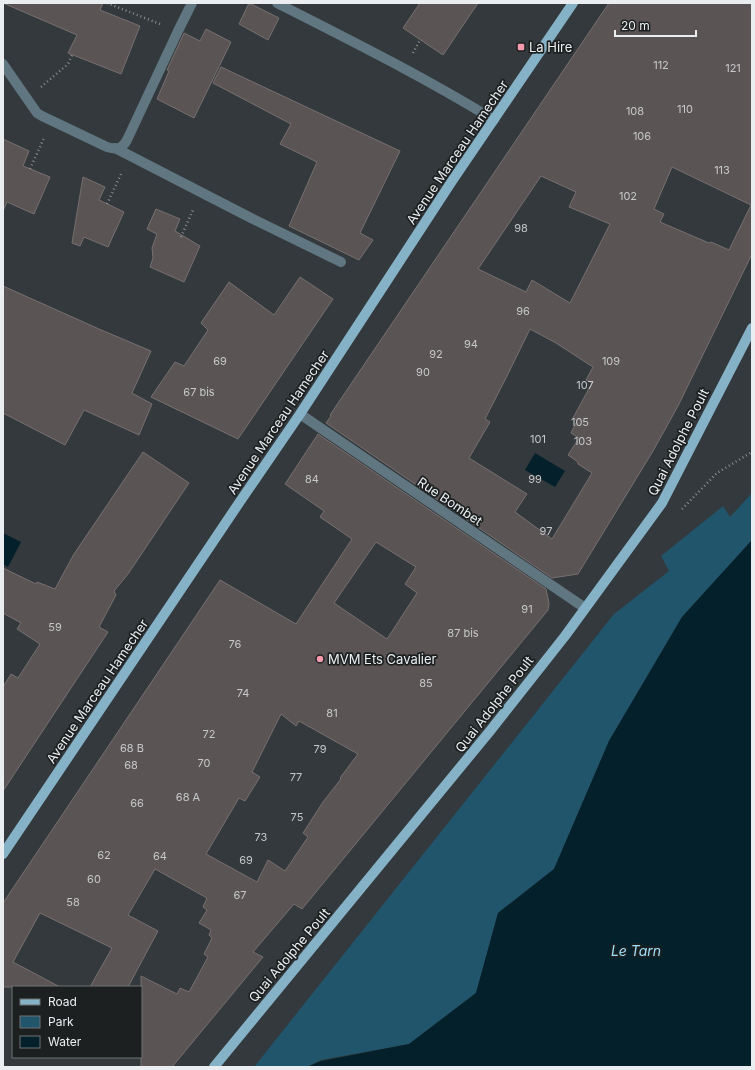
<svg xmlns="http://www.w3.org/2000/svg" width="755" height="1070" font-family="Inter,sans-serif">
<rect width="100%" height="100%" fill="#33393c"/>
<!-- green -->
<path fill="#21556b" d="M752 493V540L682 617 609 741 554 869 498 913 476 993 409 1044 321 1060 307 1067H254L614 614 669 571 661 556 723 506 730 517Z"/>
<!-- water -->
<g fill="#04202b">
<path d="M535 453 565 471 555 487 525 470Z"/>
<path d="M3 533 21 542 8 567 3 564Z"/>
<path d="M752 540V1067H307L321 1061 409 1044 476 993 498 913 554 869 609 741 682 617Z"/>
</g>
<!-- building -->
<g fill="#5b5455" stroke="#777071" fill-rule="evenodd">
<path d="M3 3H103L100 10 140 26 121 74 68 53 77 35Z"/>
<path d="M249 3 279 18 268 40 239 24Z"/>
<path d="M420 3H478L443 55 403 28Z"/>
<path d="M609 3H752V254L678 406 653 451 578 574 552 578 326 423 331 416 330 415ZM672 167 751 205 729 250 711 242 709 243 660 222 664 214 654 209ZM541 176 576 192 569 207 610 224 570 303 532 280 526 292 478 269ZM530 329 556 343 593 367 586 380 592 383 573 418 577 421 571 433 579 438 568 455 578 462V464L592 473 552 539 515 512 527 494 469 458 490 422 485 419 508 374Z"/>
<path d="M206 29 231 42 194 118 157 99 169 71 167 70 184 33 200 41Z"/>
<path d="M221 67 400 151 360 233 373 240 359 260 289 226 317 162 280 144 291 124 213 83Z"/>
<path d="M3 139 29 151 23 166 50 177 34 214 7 202 3 211Z"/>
<path d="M83 177 105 187 99 200 124 212 108 247 84 237 80 246 72 243Z"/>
<path d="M156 209 180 219 175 231 200 246 184 282 150 267 153 258 152 248 157 234 147 229Z"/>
<path d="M300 277 333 299 238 439 151 397 175 362 184 366 208 330 201 323 229 282 274 315Z"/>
<path d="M3 286 99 329 151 351 132 393 152 404 139 435 84 410 65 445 3 413Z"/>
<path d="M318 434 546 589 549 603 548 610 302 909 294 904 253 952 263 957 172 1067H141V976L177 994 180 988 189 992 208 957 204 954 212 938 209 935 211 930 199 923 207 910 203 907 207 898 155 869 128 915 158 931 128 987H90L112 948 40 913 13 962 60 987H3V903L220 580 296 624 352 539 320 517 324 511 285 484ZM376 542 416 567 405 584 417 593 387 639 334 603ZM281 714 296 726 299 721 358 754 340 778 341 779 323 802 303 833 308 837 285 871 268 860 257 882 206 854 239 798 245 801 260 777 252 772Z"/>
<path d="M143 452 189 483 128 574 114 591 116 595 99 627 108 632 3 791V687L11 674 18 678 40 644 17 629 21 623 3 613V568L36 584 37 582 55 589 74 554Z"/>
</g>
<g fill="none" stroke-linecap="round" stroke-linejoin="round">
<!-- path -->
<g stroke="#8a8f92" stroke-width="2.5" stroke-dasharray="1 3" stroke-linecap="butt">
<path d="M107 3 160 24"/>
<path d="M413 53 420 40"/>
<path d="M41 87 68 64 72 55"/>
<path d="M30 169 44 138"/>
<path d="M107 204 122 172"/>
<path d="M181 237 193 210"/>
<path d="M682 509 717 473 752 452"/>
</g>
<!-- service -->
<g stroke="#607680" stroke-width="10">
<path d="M277 3C350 40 424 77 494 120"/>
<path d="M3 64 37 113 42 116 107 147C117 150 122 149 127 140L178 31 192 3"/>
<path d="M115 148 251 218 341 262"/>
</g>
<!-- minor -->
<path stroke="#607680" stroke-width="10" d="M300 414 585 608"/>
<!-- primary -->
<g stroke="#86b2c7" stroke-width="10">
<path d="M3 854 239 503 300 414 452 181 573 3"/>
<path d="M214 1067 490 731 565 636 662 503 752 328"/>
</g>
</g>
<!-- markers -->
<g fill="#f39aac" stroke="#1d2021" stroke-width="1.5">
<rect x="517" y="43" width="8" height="8" rx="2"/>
<circle cx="320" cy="659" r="4"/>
</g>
<g text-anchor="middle" stroke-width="3.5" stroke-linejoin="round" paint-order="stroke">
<!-- number labels -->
<g font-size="11" fill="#c6c8c9">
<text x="661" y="69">112</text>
<text x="733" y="72">121</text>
<text x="685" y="113">110</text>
<text x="635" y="115">108</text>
<text x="642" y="140">106</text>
<text x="722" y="174">113</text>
<text x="628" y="200">102</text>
<text x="521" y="232">98</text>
<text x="523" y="315">96</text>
<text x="471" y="348">94</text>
<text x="436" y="358">92</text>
<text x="220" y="365">69</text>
<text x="611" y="365">109</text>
<text x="423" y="376">90</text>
<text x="585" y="389">107</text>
<text x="199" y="396">67 bis</text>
<text x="580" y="426">105</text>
<text x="538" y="443">101</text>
<text x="583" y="445">103</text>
<text x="312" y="483">84</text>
<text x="535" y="483">99</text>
<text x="546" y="535">97</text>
<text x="527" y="613">91</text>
<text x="55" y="631">59</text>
<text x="463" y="637">87 bis</text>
<text x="235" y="648">76</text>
<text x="426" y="687">85</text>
<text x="243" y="697">74</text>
<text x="332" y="717">81</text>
<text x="209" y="738">72</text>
<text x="132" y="752">68 B</text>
<text x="320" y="753">79</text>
<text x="204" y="767">70</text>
<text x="131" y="769">68</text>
<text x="296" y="781">77</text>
<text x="188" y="801">68 A</text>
<text x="137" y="807">66</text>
<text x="297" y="821">75</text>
<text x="261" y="841">73</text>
<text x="104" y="859">62</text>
<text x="160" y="860">64</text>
<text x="246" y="864">69</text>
<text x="94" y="883">60</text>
<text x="240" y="899">67</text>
<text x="73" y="906">58</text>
</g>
<!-- poi labels -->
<g font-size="13" fill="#eaeef0" stroke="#1d2021" text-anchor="start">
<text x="529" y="52">La Hire</text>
<text x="328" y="664">MVM Ets Cavalier</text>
</g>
<!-- street labels -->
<g font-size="13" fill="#eaeef0" stroke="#1d2021">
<text transform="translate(457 152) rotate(-56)" y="5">Avenue Marceau Hamecher</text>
<text transform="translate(278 422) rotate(-56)" y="5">Avenue Marceau Hamecher</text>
<text transform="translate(678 442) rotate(-63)" y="5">Quai Adolphe Poult</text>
<text transform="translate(450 501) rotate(34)" y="5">Rue Bombet</text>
<text transform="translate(97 691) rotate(-56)" y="5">Avenue Marceau Hamecher</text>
<text transform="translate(494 704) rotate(-52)" y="5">Quai Adolphe Poult</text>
<text transform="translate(289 955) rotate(-50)" y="5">Quai Adolphe Poult</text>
</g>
<!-- water labels -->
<g font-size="14" font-style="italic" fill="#9edffc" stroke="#1d2021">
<text x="636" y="956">Le Tarn</text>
</g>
</g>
<!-- border -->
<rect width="755" height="1070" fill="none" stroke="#eaeef0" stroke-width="8"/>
<!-- legend -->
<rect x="12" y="986" width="130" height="72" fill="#1d2021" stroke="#6f7274"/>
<rect x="20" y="999" width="20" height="6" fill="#86b2c7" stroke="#6f7274"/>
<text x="48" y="1006" font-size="12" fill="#eaeef0">Road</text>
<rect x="20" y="1016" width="20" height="12" fill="#21556b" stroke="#6f7274"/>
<text x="48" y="1026" font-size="12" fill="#eaeef0">Park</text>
<rect x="20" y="1036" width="20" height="12" fill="#04202b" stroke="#6f7274"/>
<text x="48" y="1046" font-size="12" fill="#eaeef0">Water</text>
<!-- scale -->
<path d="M615 30v6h81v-6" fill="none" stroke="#eaeef0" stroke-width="2"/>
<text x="621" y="30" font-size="12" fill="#eaeef0" stroke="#1d2021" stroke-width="3" paint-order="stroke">20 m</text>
</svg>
